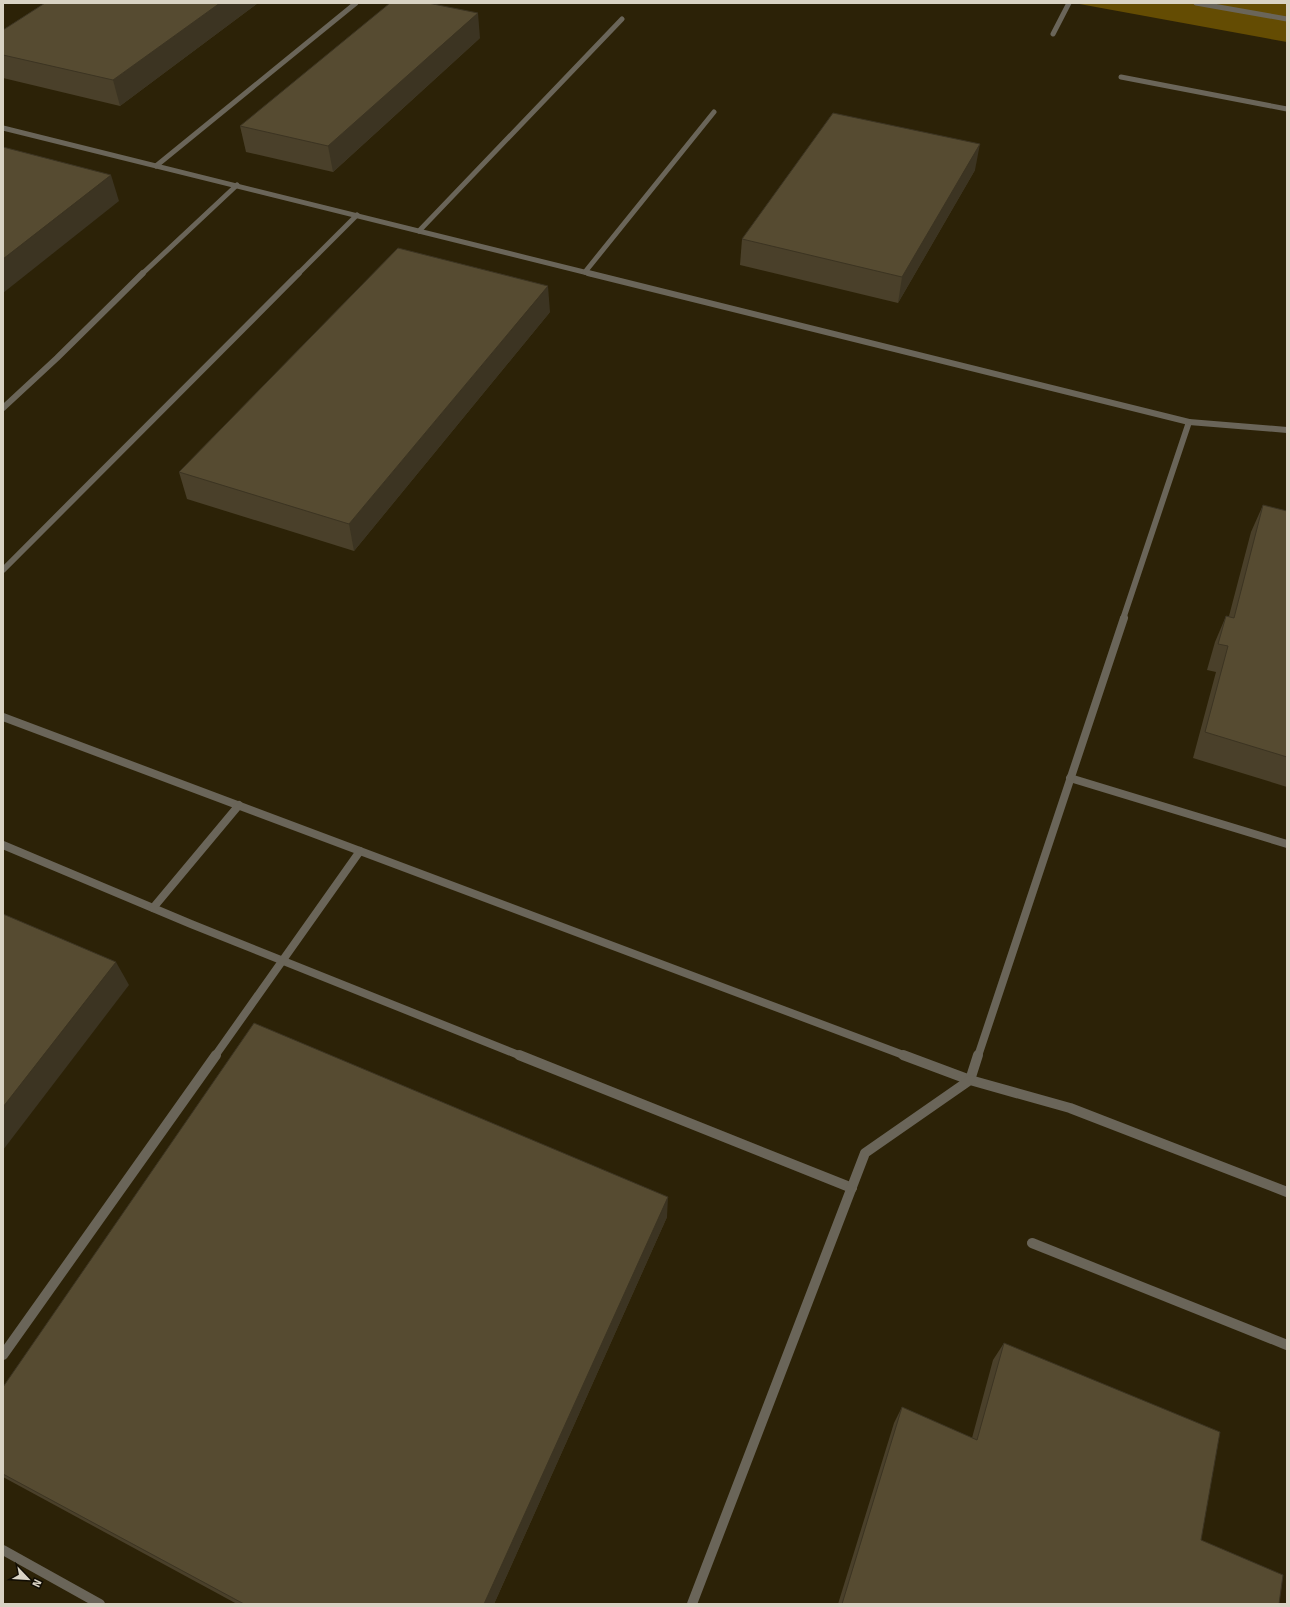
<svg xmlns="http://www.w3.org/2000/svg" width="1290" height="1607" font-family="'Fira Sans',sans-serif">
<rect width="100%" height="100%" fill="#2c2207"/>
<!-- forest -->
<path fill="#644c03" d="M1074 3H1287V42Z"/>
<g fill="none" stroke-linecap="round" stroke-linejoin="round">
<!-- lane-far3 -->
<g stroke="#6a6559" stroke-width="5">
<path d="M1196 3 1287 19"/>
<path d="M1053 34 1069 3"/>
<path d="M1121 77 1287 109"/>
<path d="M3 128 592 274"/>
<path d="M156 166 356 3"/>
<path d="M419 231 622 19"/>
<path d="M585 272 714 112"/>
<path d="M142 274 237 185"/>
<path d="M298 274 357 215"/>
</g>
<!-- lane-far2 -->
<g stroke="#6a6559" stroke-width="6">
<path d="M588 273 1189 422 1123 619"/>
<path d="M3 408 57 358 143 273"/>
<path d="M1189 422 1287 430"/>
<path d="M3 570 299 273"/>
</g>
<!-- lane-far1 -->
<g stroke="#6a6559" stroke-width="8">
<path d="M3 717 906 1056"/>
<path d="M1070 778 1287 844"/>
<path d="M3 845 191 924 521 1056"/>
<path d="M153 908 239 805"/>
<path d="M215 1056 360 851"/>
<path d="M978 1056 1124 618"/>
</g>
<!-- lane -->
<g stroke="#6a6559" stroke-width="10">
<path d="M519 1055 852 1188"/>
<path d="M903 1055 970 1080 978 1055"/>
<path d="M1032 1243 1287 1345"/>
<path d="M3 1355 216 1055"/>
<path d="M3 1550 100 1604"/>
<path d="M692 1604 865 1153 970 1080 1070 1108 1287 1192"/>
</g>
</g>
<!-- wall -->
<g fill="#4a402a">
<path d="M45 3H258L120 106 3 78V30Z"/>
<path d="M480 38 333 172 246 152 240 126Z"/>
<path d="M975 170 898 303 740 265 742 239Z"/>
<path d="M550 312 354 551 187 499 179 472Z"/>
<path d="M1263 505 1287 511V787L1193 758 1216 672 1207 670 1215 642 1226 616H1229L1251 532Z"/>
<path d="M667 1217 494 1604H237L3 1477V1387Z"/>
<path d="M1004 1343 1201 1540 1279 1604H838L894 1423 902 1407 972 1438 993 1360Z"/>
</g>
<!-- shaded-wall -->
<g fill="#3c3422">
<path d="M220 3H258L120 106 113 80Z"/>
<path d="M478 13 480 38 333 172 328 146Z"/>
<path d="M980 144 975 170 898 303 902 277Z"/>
<path d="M111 175 119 201 3 293V259Z"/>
<path d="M548 286 550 312 354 551 349 524Z"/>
<path d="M116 962 129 985 3 1150V1107Z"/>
<path d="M668 1197 667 1217 494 1604H484Z"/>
</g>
<!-- building -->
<g fill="#564b31" stroke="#3c3422">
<path d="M45 3H220L113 80 3 55V30Z"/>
<path d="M390 3H428L478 13 328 146 240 126Z"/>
<path d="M833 113 980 144 902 277 742 239Z"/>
<path d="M3 147 111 175 3 259Z"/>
<path d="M398 248 548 286 349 524 179 472Z"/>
<path d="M1263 505 1287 511V757L1205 732 1228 646 1218 644 1226 616 1234 618Z"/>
<path d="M3 914 116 962 3 1107Z"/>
<path d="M254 1023 668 1197 484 1604H244L3 1474V1387Z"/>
<path d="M1004 1343 1220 1432 1201 1540 1283 1575 1279 1604H842L902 1407 977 1440Z"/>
</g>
<!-- border -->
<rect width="1290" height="1607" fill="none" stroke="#d9d3c4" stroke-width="8"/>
<!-- north arrow -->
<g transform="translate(28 1579) rotate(115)" stroke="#100c03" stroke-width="3" paint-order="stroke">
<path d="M0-3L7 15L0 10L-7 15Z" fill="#d9d3c4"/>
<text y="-6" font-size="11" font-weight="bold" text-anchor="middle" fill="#d9d3c4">N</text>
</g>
</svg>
